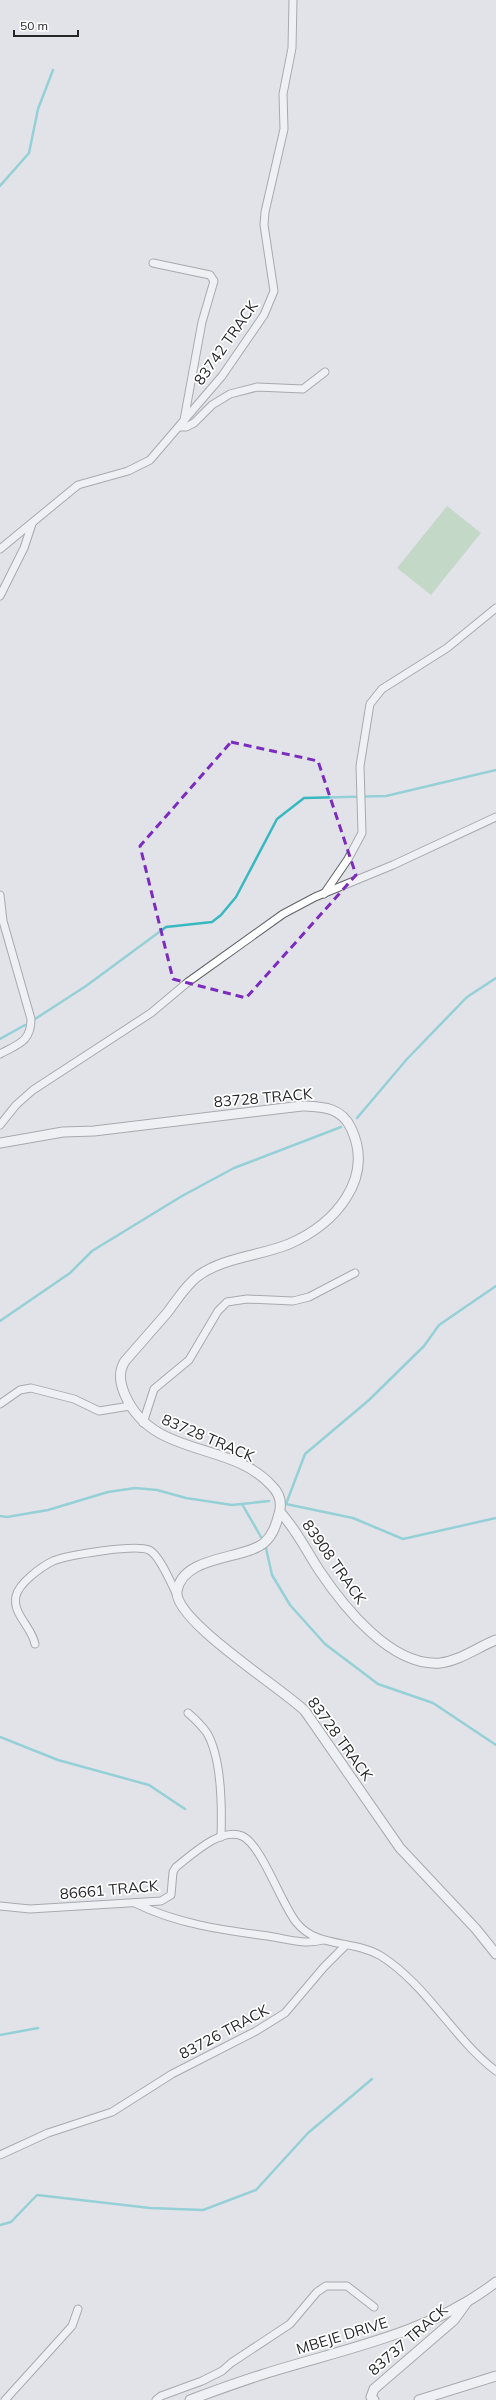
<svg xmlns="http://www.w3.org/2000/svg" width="496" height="2400" font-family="Mulish,sans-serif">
<rect width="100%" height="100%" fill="#e1e3e9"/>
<!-- green -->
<path fill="#a0ca9f" d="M447 506 481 533 431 595 397 568Z"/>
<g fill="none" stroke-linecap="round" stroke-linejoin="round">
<!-- stream -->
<g stroke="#39b8bf" stroke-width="2.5">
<path d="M0 186 29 153 38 109 53 70"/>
<path d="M35 1019 86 986 166 927 212 922 221 915 236 897 277 819 304 798 386 796 496 770"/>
<path d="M0 1039 25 1025"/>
<path d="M357 1118 407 1059 467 997 496 978"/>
<path d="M496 1286 439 1325 424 1346 369 1400 305 1454 286 1504 353 1518 403 1539 496 1518"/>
<path d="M0 1321 70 1273 92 1251 182 1196 234 1168 341 1127"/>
<path d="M242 1504 261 1537"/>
<path d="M0 1516 7 1517 48 1510 108 1492 135 1488 157 1490 186 1498 232 1505 269 1501"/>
<path d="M266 1548 272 1575 290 1605 325 1644 378 1684 433 1703 496 1745"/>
<path d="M0 1737 58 1760 149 1785 185 1809"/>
<path d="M0 2035 38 2028"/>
<path d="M0 2225 11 2222 37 2195 150 2208 203 2210 256 2190 308 2133 372 2079"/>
</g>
<defs>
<g id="street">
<path d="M153 263 210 275 214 281 202 322 184 420"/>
<path d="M180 427H186L194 423 212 405 230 394 257 387 303 389 325 372"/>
<path d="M0 549 78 485 128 471 150 460 222 376 264 315 274 291 264 225 265 212 284 129 283 94 292 48 293 0"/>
<path d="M0 596 24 548 32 524"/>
<path d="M324 894 348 859 362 833 360 766 370 704 382 689 447 648 496 608"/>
<path d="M0 895 3 921 31 1019C31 1042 18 1044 0 1054"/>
<path d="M0 1125 16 1105 33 1090 151 1013 188 982 283 914 315 897 393 865 496 817"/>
<path d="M0 1404 20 1390 31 1388 74 1399 99 1411 130 1406"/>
<path d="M143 1423 154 1389 189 1360 218 1311 227 1302 247 1299 293 1301 309 1297 355 1273"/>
<path d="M35 1644C32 1627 12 1614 16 1596 19 1583 41 1567 53 1561 68 1555 135 1544 149 1550 160 1555 172 1586 178 1597"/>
<path d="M188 1713C195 1719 202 1726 207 1733 222 1759 222 1808 221 1837"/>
<path d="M135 1903C177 1924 222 1930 268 1936 287 1939 304 1945 323 1940"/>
<path d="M0 1906 30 1909 161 1901 171 1895 173 1872 176 1867C192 1855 220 1827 242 1836 261 1844 280 1901 296 1922 317 1949 353 1939 381 1956 427 1985 453 2038 496 2071"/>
<path d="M0 2155 48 2133 112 2112 172 2074 256 2031 285 2013 324 1967 346 1945"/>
<path d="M5 2400 72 2326 78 2309"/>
<path d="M156 2400 161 2396 202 2381 222 2371 231 2363 290 2324 317 2292 326 2286H347L374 2307"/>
</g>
<g id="secondary">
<path d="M0 1143 63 1132 94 1131 302 1106C323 1107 341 1107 351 1128 375 1179 335 1224 289 1244 260 1256 224 1257 198 1276 185 1286 177 1300 167 1313 153 1329 139 1345 125 1361 118 1372 120 1383 125 1395 153 1459 231 1440 272 1486 280 1494 282 1504 279 1514 276 1525 273 1535 264 1543 243 1560 183 1555 177 1591 173 1620 283 1689 305 1711L400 1848 476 1929 496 1954"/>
<path d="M280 1512C296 1529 306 1550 319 1570 343 1606 391 1667 440 1663 459 1661 478 1647 496 1640"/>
<path d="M190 2400C214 2391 239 2382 264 2374 343 2349 429 2334 496 2282"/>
<path d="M374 2400 371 2397 374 2389 454 2320 467 2302"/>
<path d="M419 2400 496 2376"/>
</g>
</defs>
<!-- street casing -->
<use href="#street" stroke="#616268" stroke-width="9"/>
<!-- secondary casing -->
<use href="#secondary" stroke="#616268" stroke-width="11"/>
<!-- street -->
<use href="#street" stroke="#fff" stroke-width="7"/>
<!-- secondary -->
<use href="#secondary" stroke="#fff" stroke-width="9"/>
</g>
<!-- marked area -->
<path d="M0 0H496V2400H0ZM231 742 318 761 356 875 246 998 173 979 140 846Z" fill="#e1e3e9" fill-opacity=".55" fill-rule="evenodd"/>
<path fill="none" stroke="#7b2cbf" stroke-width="3" stroke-dasharray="8 5" stroke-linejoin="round" d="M231 742 318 761 356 875 246 998 173 979 140 846Z"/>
<g text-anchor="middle" stroke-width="3.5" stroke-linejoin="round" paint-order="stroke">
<!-- street labels -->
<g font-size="15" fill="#262629" stroke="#fff">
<text transform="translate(226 343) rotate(-55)" y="5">83742 TRACK</text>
<text transform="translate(263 1098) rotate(-5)" y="5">83728 TRACK</text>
<text transform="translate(208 1438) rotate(23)" y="5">83728 TRACK</text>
<text transform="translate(334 1562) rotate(55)" y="5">83908 TRACK</text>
<text transform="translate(340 1739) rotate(54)" y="5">83728 TRACK</text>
<text transform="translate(109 1890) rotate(-5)" y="5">86661 TRACK</text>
<text transform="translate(224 2032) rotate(-28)" y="5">83726 TRACK</text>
<text transform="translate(342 2336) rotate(-17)" y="5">MBEJE DRIVE</text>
<text transform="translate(408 2340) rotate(-41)" y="5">83737 TRACK</text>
</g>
</g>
<!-- scale -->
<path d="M14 30v6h64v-6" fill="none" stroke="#262629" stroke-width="2"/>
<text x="20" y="30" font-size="12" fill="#262629" stroke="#ffffff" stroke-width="3" paint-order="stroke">50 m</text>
</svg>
